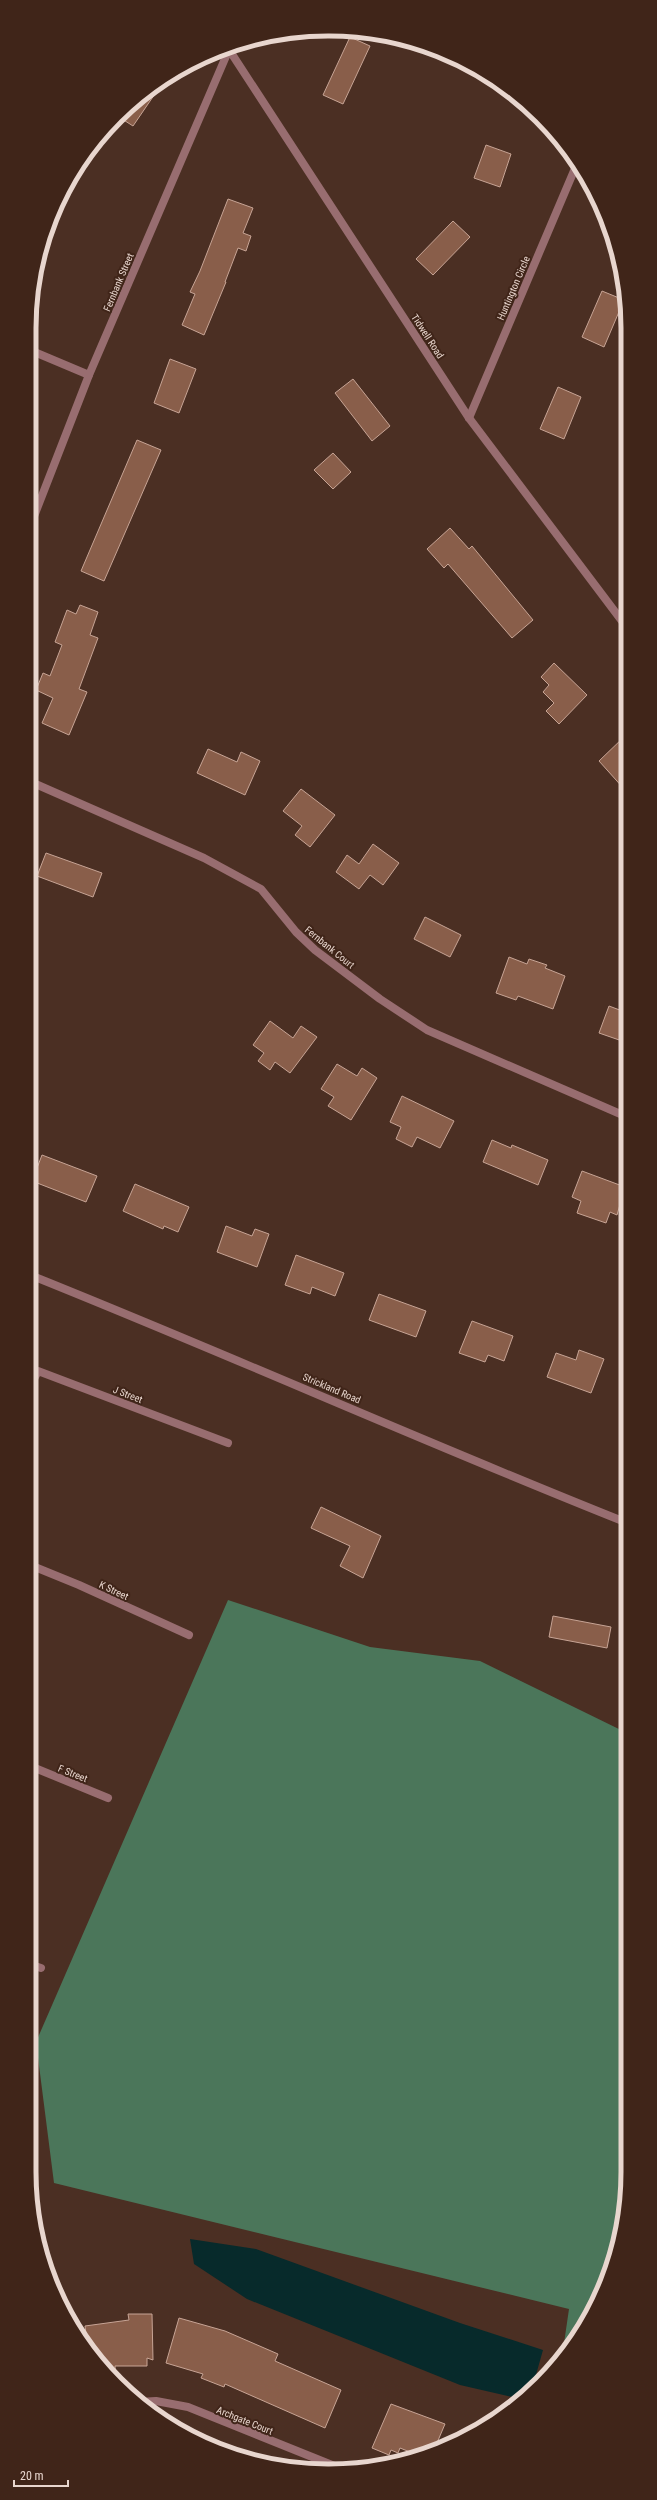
<svg xmlns="http://www.w3.org/2000/svg" width="657" height="2500" font-family="'Roboto Condensed',sans-serif">
<rect width="100%" height="100%" fill="#4b2f23"/>
<!-- forest -->
<path fill="#4b765a" d="M228 1600 370 1647 480 1661 625 1732V2211L612 2268 588 2321 562 2357 569 2309 54 2183 36 2042Z"/>
<!-- water -->
<path fill="#072a2b" d="M190 2239 256 2249 460 2323 543 2350 532 2389 521 2399 460 2385 247 2299 194 2264Z"/>
<!-- building -->
<g fill="#895e4a" stroke="#c7a495">
<path d="M350 37 370 46 343 104 323 95Z"/>
<path d="M159 83 161 85 133 126 119 117 146 91Z"/>
<path d="M486 145 511 154 500 187 474 178Z"/>
<path d="M228 199 253 208 243 233 251 236 246 251 238 248 225 282H226L204 335 182 325 195 294 190 292 200 271Z"/>
<path d="M453 221 470 237 433 275 416 259Z"/>
<path d="M602 291 624 300 604 347 582 337Z"/>
<path d="M170 359 196 369 179 413 154 403Z"/>
<path d="M353 379 390 426 372 441 335 393Z"/>
<path d="M558 387 581 397 564 439 540 429Z"/>
<path d="M137 440 161 450 104 581 81 571Z"/>
<path d="M333 453 351 472 333 489 314 470Z"/>
<path d="M450 528 469 549 472 546 533 620 512 638 448 564 444 568 427 549Z"/>
<path d="M80 605 98 612 90 635 98 638 79 689 87 692 69 735 42 723 53 698 36 690 43 673 50 676 62 645 55 642 67 610 76 614Z"/>
<path d="M554 663 587 695 559 724 546 711 554 703 543 692 549 685 541 677Z"/>
<path d="M625 736V790L599 761Z"/>
<path d="M208 749 237 762 241 752 260 761 245 795 197 773Z"/>
<path d="M301 789 335 815 310 847 295 835 302 826 283 811Z"/>
<path d="M373 844 399 863 383 885 370 875 359 889 336 872 347 855 359 864Z"/>
<path d="M46 853 102 873 93 897 37 876Z"/>
<path d="M425 917 461 935 450 957 414 939Z"/>
<path d="M509 957 527 964 529 959 547 965 545 968 565 976 553 1009 518 996 516 1000 496 993Z"/>
<path d="M609 1006 625 1012V1042L599 1033Z"/>
<path d="M270 1021 293 1038 301 1026 317 1037 290 1073 275 1062 270 1070 258 1061 264 1053 253 1045Z"/>
<path d="M337 1064 357 1076 362 1068 377 1078 351 1120 328 1106 334 1097 321 1089Z"/>
<path d="M402 1096 454 1121 440 1148 417 1137 412 1147 396 1139 401 1127 390 1122Z"/>
<path d="M492 1140 511 1148 512 1145 548 1160 538 1185 483 1162Z"/>
<path d="M42 1155 97 1176 86 1202 32 1181Z"/>
<path d="M582 1171 625 1187 617 1215 610 1212 606 1223 577 1213 581 1201 572 1197Z"/>
<path d="M135 1184 189 1207 178 1232 164 1226 163 1229 123 1211Z"/>
<path d="M226 1226 252 1236 255 1229 269 1234 257 1267 217 1252Z"/>
<path d="M296 1255 344 1273 335 1296 312 1287 310 1294 285 1285Z"/>
<path d="M379 1294 426 1311 416 1337 369 1320Z"/>
<path d="M472 1321 513 1336 504 1361 488 1355 485 1362 459 1353Z"/>
<path d="M579 1350 604 1359 591 1393 547 1377 556 1353 576 1360Z"/>
<path d="M321 1507 381 1536 363 1578 340 1566 350 1546 311 1528Z"/>
<path d="M553 1616 611 1627 607 1648 549 1637Z"/>
<path d="M128 2314H152L153 2360 147 2358V2366H115L116 2381 103 2369 87 2342 85 2326 129 2320Z"/>
<path d="M179 2318 225 2331 278 2354 275 2361 341 2390 325 2428 225 2384 224 2387 201 2378 203 2374 166 2363Z"/>
<path d="M391 2404 445 2424 434 2450 420 2456 400 2448 398 2453 391 2450 389 2455 372 2448Z"/>
</g>
<g fill="none" stroke-linecap="round" stroke-linejoin="round">
<!-- street -->
<g stroke="#986d70" stroke-width="8">
<path d="M228 48 469 418 625 625"/>
<path d="M32 351 89 375"/>
<path d="M469 418 576 166"/>
<path d="M31 524 89 375 230 47"/>
<path d="M31 782 204 858 261 889 296 932 315 950 380 999 427 1030 625 1116"/>
<path d="M30 1275C230 1355 426 1443 625 1522"/>
<path d="M30 1387 38 1371 228 1443"/>
<path d="M30 1565 79 1585 189 1635"/>
<path d="M30 1766 108 1798"/>
<path d="M29 1964 41 1968"/>
<path d="M139 2402 156 2401 188 2407 342 2469"/>
</g>
</g>
<g text-anchor="middle" stroke-width="4" stroke-linejoin="round" paint-order="stroke">
<!-- street labels -->
<g font-size="10" fill="#e8d6ce" stroke="#402519">
<text transform="translate(118 282) rotate(-67)" y="4">Fernbank Street</text>
<text transform="translate(513 288) rotate(-67)" y="4">Huntington Circle</text>
<text transform="translate(428 336) rotate(57)" y="4">Tidwell Road</text>
<text transform="translate(330 947) rotate(39)" y="4">Fernbank Court</text>
<text transform="translate(332 1388) rotate(23)" y="4">Strickland Road</text>
<text transform="translate(128 1394) rotate(21)" y="4">J Street</text>
<text transform="translate(114 1590) rotate(25)" y="4">K Street</text>
<text transform="translate(73 1773) rotate(22)" y="4">F Street</text>
<text transform="translate(245 2420) rotate(22)" y="4">Archgate Court</text>
</g>
</g>
<!-- crop -->
<path d="M0 0H657V2500H0ZM328 36H329A292 292 0 0 1 621 328V2172A292 292 0 0 1 329 2464H328A292 292 0 0 1 36 2172V328A292 292 0 0 1 328 36Z" fill="#402519" fill-rule="evenodd"/>
<path fill="none" stroke="#e8d6ce" stroke-width="5" d="M328 36H329A292 292 0 0 1 621 328V2172A292 292 0 0 1 329 2464H328A292 292 0 0 1 36 2172V328A292 292 0 0 1 328 36Z"/>
<!-- scale -->
<path d="M14 2480v6h54v-6" fill="none" stroke="#e8d6ce" stroke-width="2"/>
<text x="20" y="2480" font-size="12" fill="#e8d6ce" stroke="#402519" stroke-width="3" paint-order="stroke">20 m</text>
</svg>
